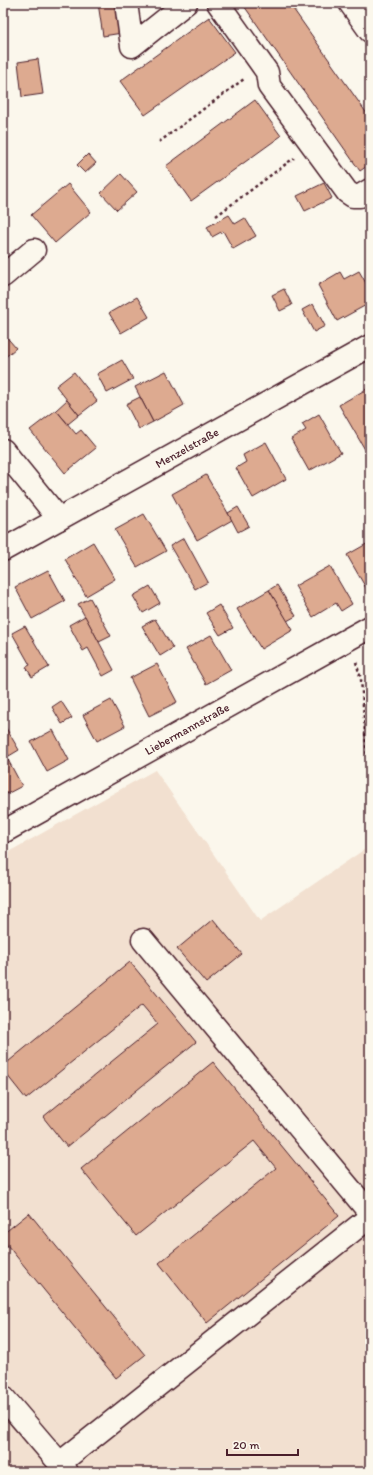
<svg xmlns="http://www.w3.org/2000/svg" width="373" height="1475" font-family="Itim,sans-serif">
<rect width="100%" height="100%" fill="#fbf7ec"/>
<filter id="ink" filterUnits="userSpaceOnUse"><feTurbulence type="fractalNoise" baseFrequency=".025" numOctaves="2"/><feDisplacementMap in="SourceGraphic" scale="8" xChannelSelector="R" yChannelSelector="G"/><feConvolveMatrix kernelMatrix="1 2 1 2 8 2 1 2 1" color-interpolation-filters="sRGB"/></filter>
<g filter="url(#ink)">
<!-- built -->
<path fill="#f2e0d0" d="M155 770 260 921 365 849 370 856V1472H3V855Z"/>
<!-- building -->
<g fill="#ddaa90" stroke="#4a1f2b">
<path d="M98 3H118L122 33 103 36Z"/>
<path d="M242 3H289L370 118V164L360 171Z"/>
<path d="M209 17 235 52 145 115 120 81Z"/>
<path d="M38 59 43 94 22 97 18 62Z"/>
<path d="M255 100 281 136 191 201 166 166Z"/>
<path d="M88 154 96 163 85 173 77 165Z"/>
<path d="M121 174 137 192 117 210 101 193Z"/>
<path d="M324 183 332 198 305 211 297 196Z"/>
<path d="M68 184 91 212 55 243 31 215Z"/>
<path d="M229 215 235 224 245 218 256 236 233 249 223 231 212 237 207 227Z"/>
<path d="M359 271 370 290V303L337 321 318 285 340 272 344 279Z"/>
<path d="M284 289 292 305 280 311 272 295Z"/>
<path d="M137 297 149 317 121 333 109 313Z"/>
<path d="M313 304 325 326 314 332 302 310Z"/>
<path d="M3 333 16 348 3 359Z"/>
<path d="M122 360 133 379 107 393 97 374Z"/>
<path d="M166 371 184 405 153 422 135 387Z"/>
<path d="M74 372 97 401 79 415 56 386Z"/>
<path d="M370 387V452L367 453 339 405Z"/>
<path d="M140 397 153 422 139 429 126 404Z"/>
<path d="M67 400 79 415 68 424 56 410Z"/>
<path d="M56 410 76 434 81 430 96 448 65 473 30 430Z"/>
<path d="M319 414 341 453 309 471 291 439 306 430 302 424Z"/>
<path d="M266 442 286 479 253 498 236 468 246 462 243 455Z"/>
<path d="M206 475 232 520 197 540 172 494Z"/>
<path d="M238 507 249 526 238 532 228 513Z"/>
<path d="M144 514 166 551 137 567 115 530Z"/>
<path d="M184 538 208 582 195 589 170 546Z"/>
<path d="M93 542 115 579 86 596 65 559Z"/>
<path d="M370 542V595L347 555Z"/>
<path d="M330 566 352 604 341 611 336 603 313 617 295 586Z"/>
<path d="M48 570 65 601 32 619 15 587Z"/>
<path d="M277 585 296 616 287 621 269 590Z"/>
<path d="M150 586 160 603 143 613 133 596Z"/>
<path d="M269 590 293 630 261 649 237 609Z"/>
<path d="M90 598 111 636 99 642 78 604Z"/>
<path d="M219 605 233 628 220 635 206 613Z"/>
<path d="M85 616 114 670 103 676 88 648 83 651 69 625Z"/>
<path d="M155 619 173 648 160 656 142 626Z"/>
<path d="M25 626 49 667 32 677 26 667 30 665 12 633Z"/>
<path d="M211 635 231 670 206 684 186 649Z"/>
<path d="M157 664 177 702 149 716 130 678Z"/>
<path d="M111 700 125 726 97 741 83 715Z"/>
<path d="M61 701 72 718 62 724 52 707Z"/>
<path d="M3 723 19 750 9 756 3 745Z"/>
<path d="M53 730 69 760 47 772 31 742Z"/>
<path d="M6 756 22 786 3 796V758Z"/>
<path d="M213 919 242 954 206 983 177 949Z"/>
<path d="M130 962 196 1042 67 1147 43 1117 158 1024 142 1005 26 1099 3 1070V1066Z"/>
<path d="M213 1062 339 1216 207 1323 159 1263 276 1168 254 1141 136 1236 81 1169Z"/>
<path d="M29 1213 145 1355 116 1378 3 1240V1234Z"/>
</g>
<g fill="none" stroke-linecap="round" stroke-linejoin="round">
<defs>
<g id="minor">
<path d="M126 3 132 46 186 3"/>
<path d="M218 3 267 72 269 86 347 192 353 196H360L370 190"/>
<path d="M350 3 370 31"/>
<path d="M3 276 34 250"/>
<path d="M3 450 59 519"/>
<path d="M3 550 370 346"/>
<path d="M3 832 370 627"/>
<path d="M143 940 370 1213"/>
<path d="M3 1397 67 1472"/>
<path d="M60 1463 370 1217"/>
</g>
</defs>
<!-- minor casing -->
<use href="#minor" stroke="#4a1f2b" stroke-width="25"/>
<!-- path -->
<g stroke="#4a1f2b" stroke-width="2.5" stroke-dasharray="3 3" stroke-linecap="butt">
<path d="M159 142 244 79"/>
<path d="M216 216 294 158"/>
<path d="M356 662 361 679 367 758 370 761"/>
</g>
<!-- minor -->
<use href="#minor" stroke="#fbf7ec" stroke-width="22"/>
</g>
</g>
<g text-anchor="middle" stroke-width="3.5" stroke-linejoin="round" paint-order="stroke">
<!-- street labels -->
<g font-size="12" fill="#4a1f2b" stroke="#fbf7ec">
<text transform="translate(187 448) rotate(-29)" y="4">Menzelstraße</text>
<text transform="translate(187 729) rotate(-29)" y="4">Liebermannstraße</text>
</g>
</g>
<!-- margin -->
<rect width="373" height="1475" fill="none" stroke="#fbf7ec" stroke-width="16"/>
<rect x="8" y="8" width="357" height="1459" fill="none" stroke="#4a1f2b" stroke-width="1.5" filter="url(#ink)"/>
<!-- scale -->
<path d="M227 1449v6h71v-6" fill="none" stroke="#4a1f2b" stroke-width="2"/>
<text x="233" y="1449" font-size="12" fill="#4a1f2b" stroke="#fbf7ec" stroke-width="3" paint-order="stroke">20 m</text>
</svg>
